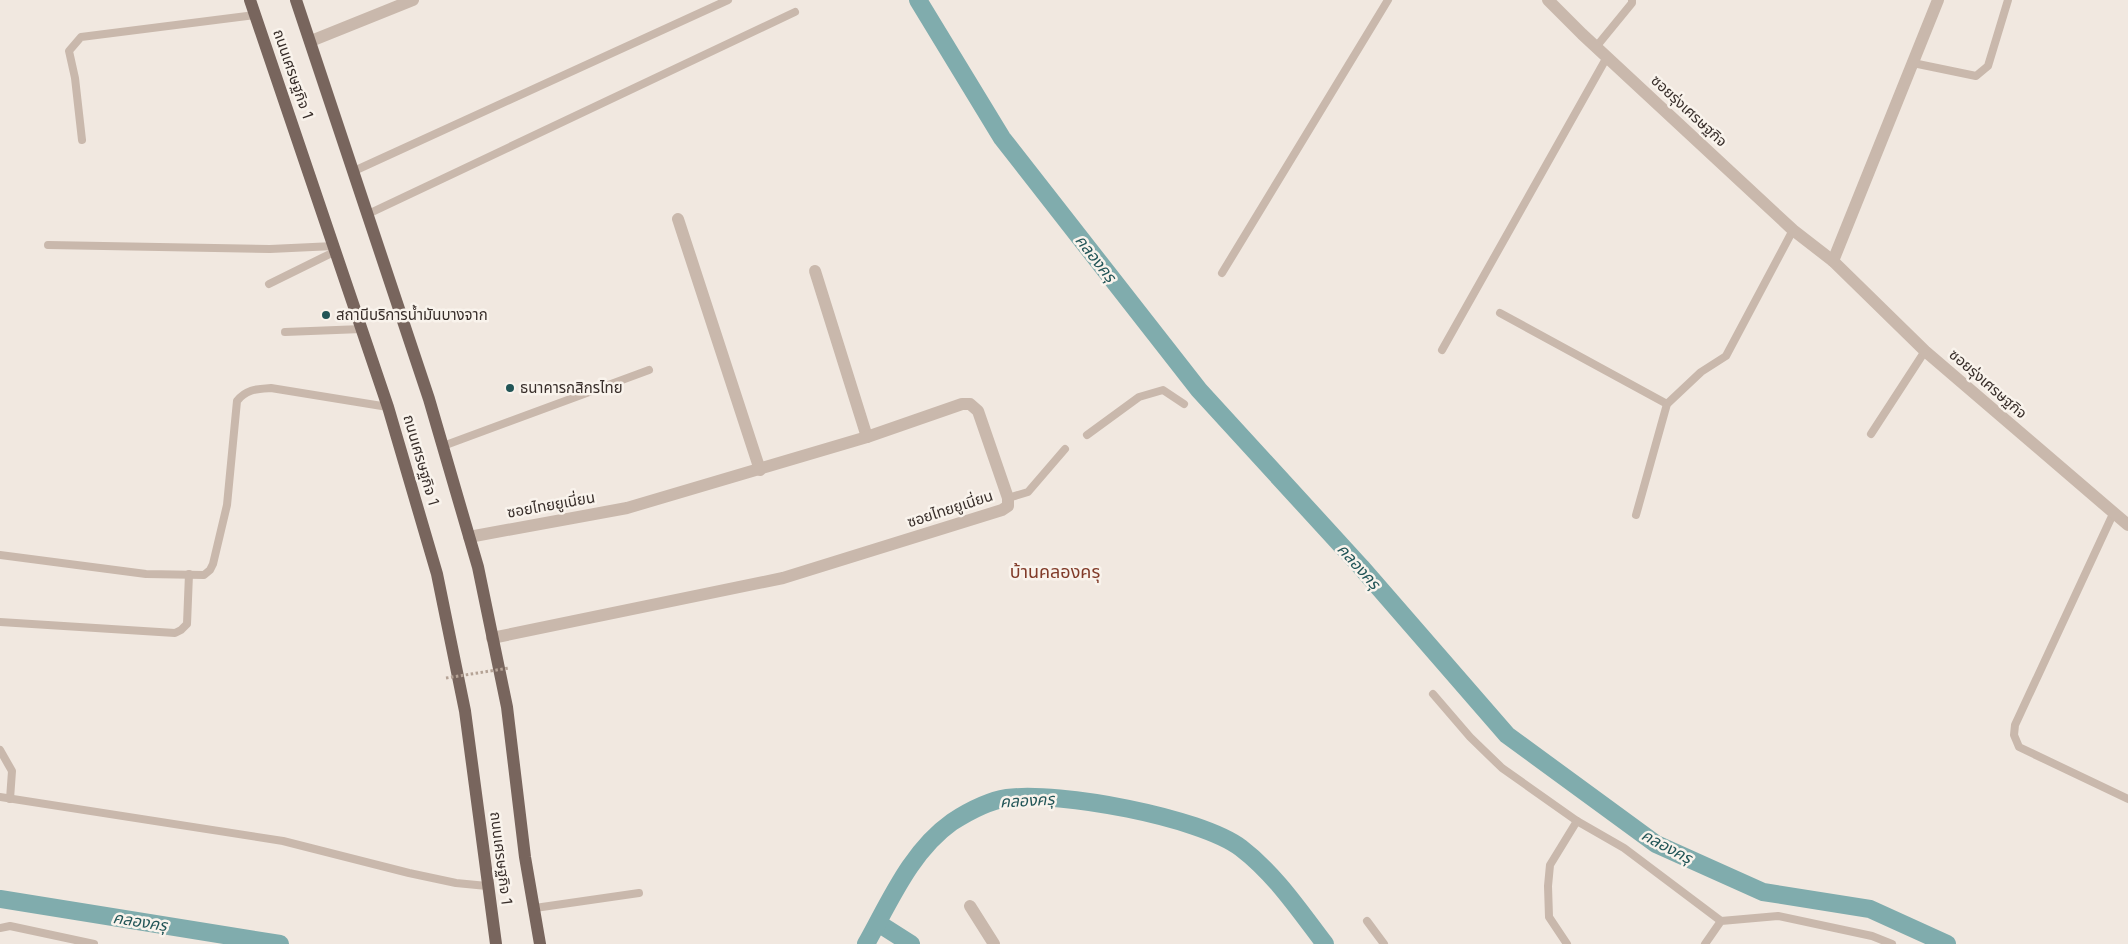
<svg xmlns="http://www.w3.org/2000/svg" width="2128" height="944" font-family="Inter,'Noto Sans Thai',sans-serif">
<rect width="100%" height="100%" fill="#f1e8e0"/>
<g fill="none" stroke-linecap="round" stroke-linejoin="round">
<!-- canal -->
<g stroke="#80acad" stroke-width="18">
<path d="M918 0 1002 138 1199 390 1361 567 1507 735 1656 844 1763 892 1870 909 1947 944"/>
<path d="M0 899 280 944"/>
<path d="M878 923 911 944"/>
<path d="M866 944C890 901 911 851 952 822 969 811 988 801 1007 798 1059 791 1200 817 1241 848 1275 874 1299 910 1325 944"/>
</g>
<!-- service -->
<g stroke="#c9b8ac" stroke-width="8">
<path d="M1596 47 1632 3V0"/>
<path d="M1913 63 1976 76 1988 66 2008 0"/>
<path d="M82 140 75 78 69 51 81 37 255 15"/>
<path d="M354 171 728 0"/>
<path d="M368 214 795 12"/>
<path d="M48 245 270 249 334 246"/>
<path d="M1222 273 1388 0"/>
<path d="M269 284 336 251"/>
<path d="M1500 313 1667 404"/>
<path d="M285 332 362 329"/>
<path d="M1442 350 1607 57"/>
<path d="M1871 434 1925 351"/>
<path d="M1087 435 1139 397 1163 390 1184 404"/>
<path d="M443 446 649 370"/>
<path d="M1008 498 1028 492 1065 449"/>
<path d="M2113 514 2015 725 2014 735 2019 747 2128 799"/>
<path d="M1636 515 1667 404 1701 372 1726 356 1793 230"/>
<path d="M0 555 146 574 204 575 210 570 213 564 227 505 237 401C246 389 257 389 271 388L388 407"/>
<path d="M0 622 175 633 181 630 187 624 189 574"/>
<path d="M1433 694 1470 737 1502 768 1577 821 1624 848 1721 921"/>
<path d="M0 750 12 771 10 799"/>
<path d="M0 797 283 841 409 873 456 883 487 886"/>
<path d="M535 908 639 893"/>
<path d="M1367 921 1384 944"/>
<path d="M0 928 10 926 94 944"/>
<path d="M1567 944 1549 917 1548 886 1550 865 1577 821"/>
<path d="M1705 944 1721 921 1778 916 1872 936 1892 944"/>
</g>
<!-- minor -->
<g stroke="#c9b8ac" stroke-width="12">
<path d="M1548 0 1582 34 1793 230 1833 261 1925 351 2128 525"/>
<path d="M311 41 413 0"/>
<path d="M678 219 760 470"/>
<path d="M1833 261 1938 0"/>
<path d="M815 271 867 437"/>
<path d="M469 537 627 508 867 437 962 404H970L978 411 1008 498V506L1002 510 783 578 492 638"/>
<path d="M970 906 994 944"/>
</g>
<!-- primary -->
<g stroke="#78655d" stroke-width="12">
<path d="M250 0 388 407 437 574 465 711 496 944"/>
<path d="M296 0 429 399 478 567 507 707 525 857 540 944"/>
</g>
<!-- path-bridge -->
<path stroke="#b5a396" stroke-width="3" stroke-dasharray="2.5 2.5" stroke-linecap="butt" d="M446 678 509 668"/>
</g>
<!-- markers -->
<g fill="#225557" stroke="#f9f3ec" stroke-width="2">
<circle cx="326" cy="315" r="5"/>
<circle cx="510" cy="388" r="5"/>
</g>
<g text-anchor="middle" stroke-width="5" stroke-linejoin="round" paint-order="stroke">
<!-- street labels -->
<g font-size="15" fill="#382e2a" stroke="#f9f3ec">
<text transform="translate(293 74) rotate(71)" y="5">ถนนเศรษฐกิจ 1</text>
<text transform="translate(1689 111) rotate(43)" y="5">ซอยรุ่งเศรษฐกิจ</text>
<text transform="translate(1988 384) rotate(41)" y="5">ซอยรุ่งเศรษฐกิจ</text>
<text transform="translate(421 460) rotate(74)" y="5">ถนนเศรษฐกิจ 1</text>
<text transform="translate(551 505) rotate(-10)" y="5">ซอยไทยยูเนี่ยน</text>
<text transform="translate(950 509) rotate(-18)" y="5">ซอยไทยยูเนี่ยน</text>
<text transform="translate(501 858) rotate(83)" y="5">ถนนเศรษฐกิจ 1</text>
</g>
<!-- poi labels -->
<g font-size="15" fill="#382e2a" stroke="#f9f3ec" text-anchor="start">
<text x="336" y="320">สถานีบริการน้ำมันบางจาก</text>
<text x="520" y="393">ธนาคารกสิกรไทย</text>
</g>
<!-- water labels -->
<g font-size="16" font-style="italic" fill="#225557" stroke="#f9f3ec">
<text transform="translate(1096 258) rotate(52)" y="6">คลองครุ</text>
<text transform="translate(1359 566) rotate(48)" y="6">คลองครุ</text>
<text transform="translate(1027 800) rotate(-3)" y="6">คลองครุ</text>
<text transform="translate(1667 846) rotate(28)" y="6">คลองครุ</text>
<text transform="translate(140 921) rotate(9)" y="6">คลองครุ</text>
</g>
<!-- quarter labels -->
<g font-size="18" fill="#813b29" stroke="#f9f3ec">
<text x="1055" y="578">บ้านคลองครุ</text>
</g>
</g>
</svg>
